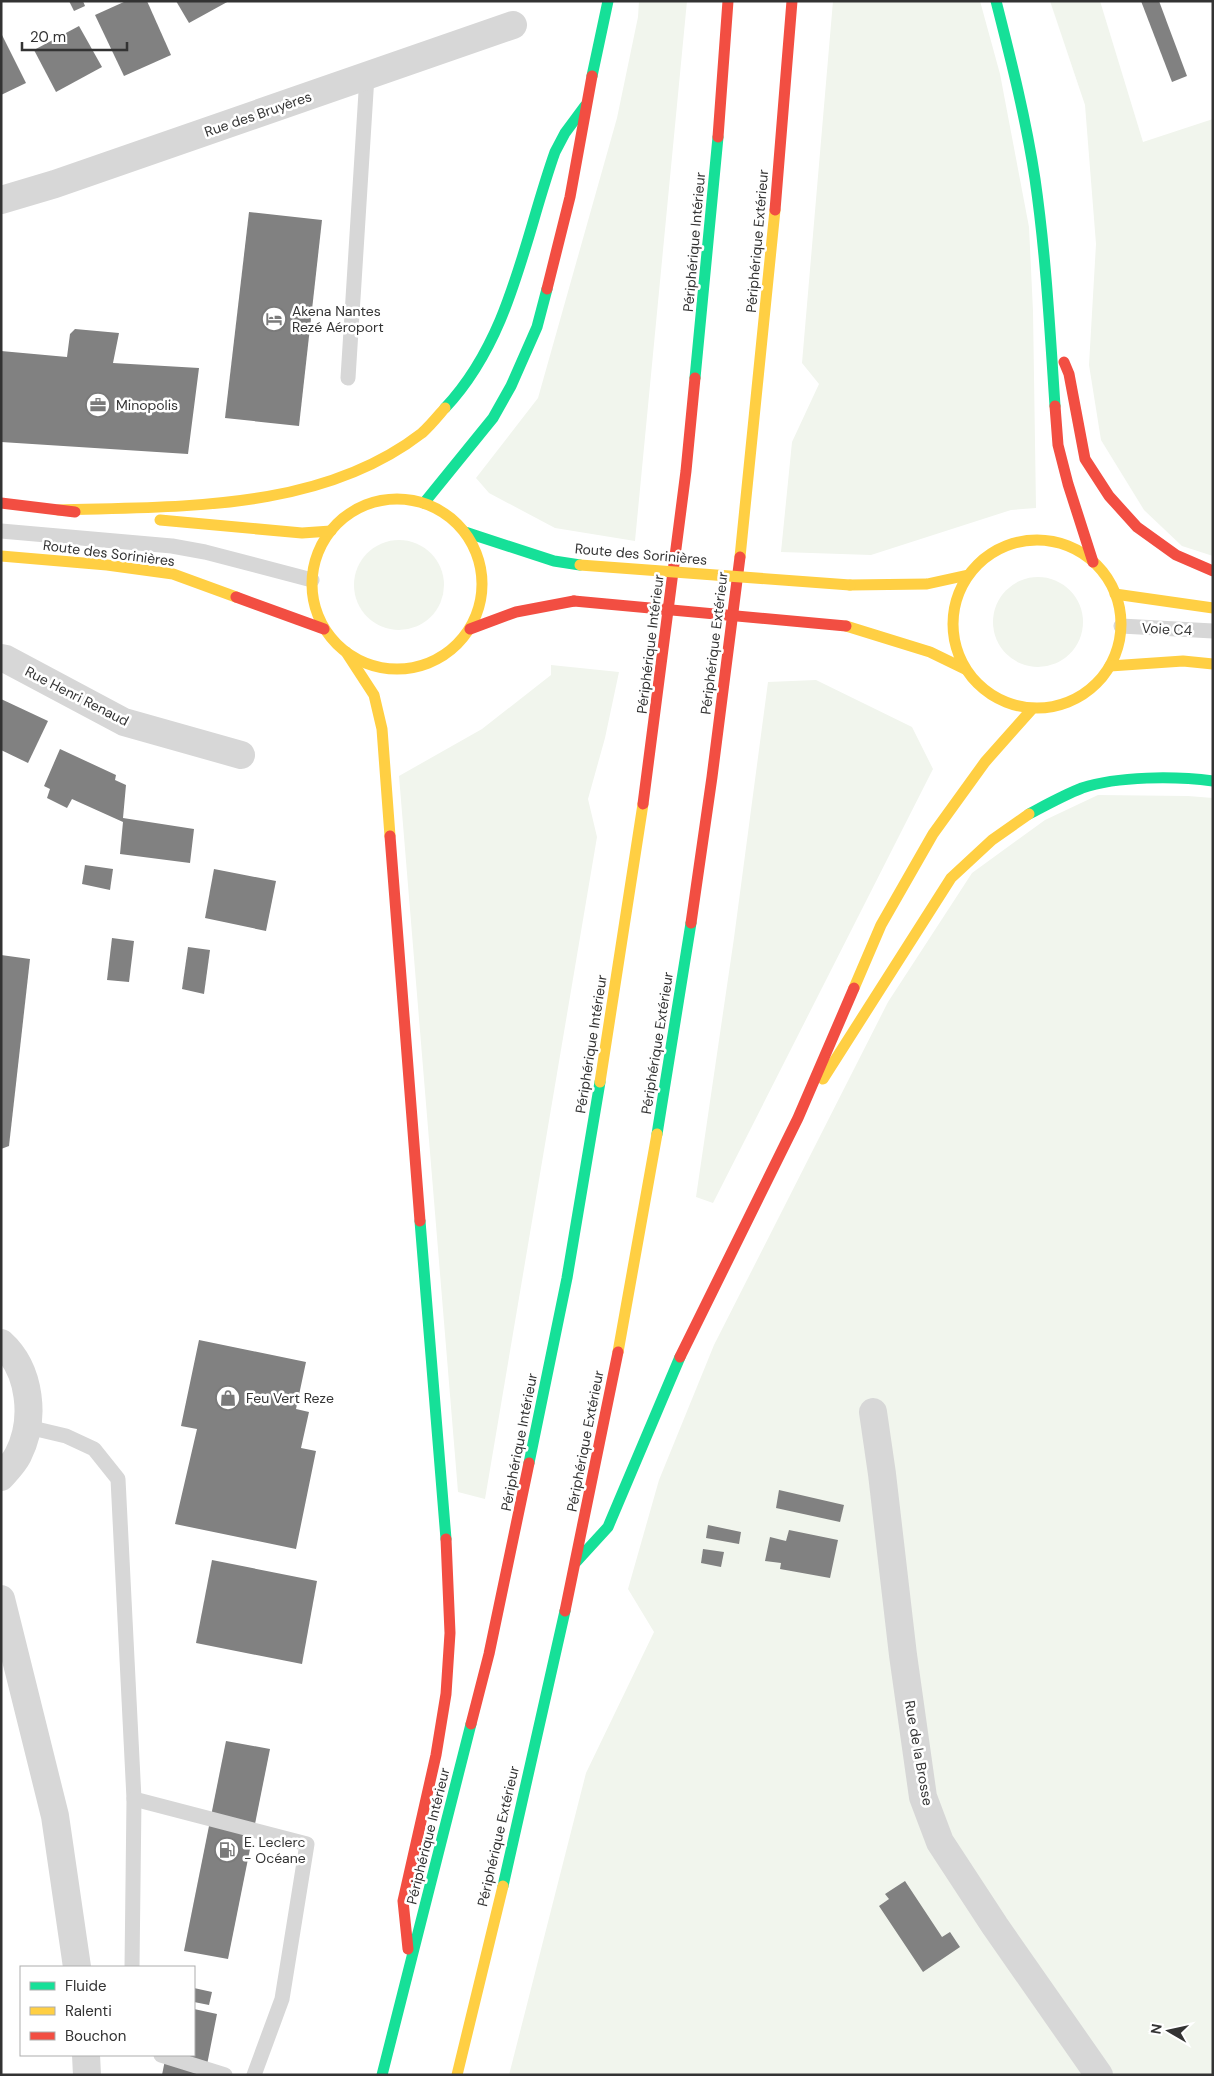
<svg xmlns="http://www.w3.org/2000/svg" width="1214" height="2076" font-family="'DM Sans',sans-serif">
<rect width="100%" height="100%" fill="#fff"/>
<!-- green -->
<g fill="#f1f5ed">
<path d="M639 1H687L635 541 555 528 489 493 476 478 538 398 617 118 638 17Z"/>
<path d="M833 1H980L1000 74 1029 227 1033 311 1036 508 1011 510 871 555 781 552 792 442 819 384 802 363Z"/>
<path d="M1050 1H1100L1143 142 1213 119V556L1182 546 1144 510 1101 440 1089 365 1096 244 1085 105Z"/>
<circle cx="399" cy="585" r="45"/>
<circle cx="1038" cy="622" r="45"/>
<path d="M551 665 619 672 605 738 588 799 597 837 485 1499 458 1492 399 776 482 729 551 675Z"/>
<path d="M816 680 912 727 933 769 713 1203 696 1197 734 938 768 682Z"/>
<path d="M1098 795 1188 796 1213 798V2075H509L586 1773 654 1632 628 1589 659 1480 714 1345 888 1002 972 873 1045 820Z"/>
</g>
<!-- building -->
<g fill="#818181">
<path d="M69 1H83L85 6 74 11Z"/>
<path d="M126 1H147L171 55 124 76 95 15Z"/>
<path d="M176 1H229L189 23Z"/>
<path d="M1141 1H1159L1187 76 1172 82Z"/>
<path d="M79 26 102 67 56 92 34 50Z"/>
<path d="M1 33 26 83 1 95Z"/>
<path d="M249 212 322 220 299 426 225 418Z"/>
<path d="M75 329 119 333 113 363 199 368 188 454 1 442V351L67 357 70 334Z"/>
<path d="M1 699 48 721 28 763 1 750Z"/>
<path d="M60 749 116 775 115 780 126 785 123 818 194 829 190 863 120 854 123 822 72 799 67 808 47 798 50 789 44 786Z"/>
<path d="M85 865 113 869 110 890 82 884Z"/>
<path d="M214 869 276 881 266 931 205 918Z"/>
<path d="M112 938 134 941 129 982 107 980Z"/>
<path d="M188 947 210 950 204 994 182 989Z"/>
<path d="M1 955 30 959 9 1146 1 1149Z"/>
<path d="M199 1340 306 1362 296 1409 309 1412 301 1448 316 1451 296 1549 175 1524 197 1429 181 1426Z"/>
<path d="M779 1490 844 1505 840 1522 776 1508Z"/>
<path d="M708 1525 741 1532 739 1544 706 1538Z"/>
<path d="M789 1530 838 1540 830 1578 780 1569 781 1563 765 1561 770 1537 786 1541Z"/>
<path d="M703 1549 724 1552 721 1567 701 1563Z"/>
<path d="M212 1560 317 1581 302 1664 196 1643Z"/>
<path d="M226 1741 270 1749 228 1959 184 1951Z"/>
<path d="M905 1881 942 1937 950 1932 960 1947 923 1972 879 1906 889 1899 885 1894Z"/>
<path d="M194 1988 212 1992 209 2005 194 2002Z"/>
<path d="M194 2009 217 2014 205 2075H162L166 2055H194Z"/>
</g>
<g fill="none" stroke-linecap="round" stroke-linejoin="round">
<!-- lane -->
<g stroke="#d7d7d7" stroke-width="15">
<path d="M348 378 367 76"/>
<path d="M1 531 172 546 205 552 312 580"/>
<path d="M1121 626 1213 631"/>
<path d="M28 1427 66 1436 94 1449 118 1479 134 1799 132 1967"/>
<path d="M134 1799 307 1844 282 1999 254 2075"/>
<path d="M161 2055 225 2075"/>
</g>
<!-- street -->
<g stroke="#d7d7d7" stroke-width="28">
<path d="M1 200 55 184 513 25"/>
<path d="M1 658 6 659 124 722 241 755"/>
<path d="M1 1343C31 1370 36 1420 18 1455 14 1463 7 1470 1 1477"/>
<path d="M873 1412 882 1474 903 1655 923 1797 940 1842 995 1926 1099 2075"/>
<path d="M1 1599 55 1816 77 1967"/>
<path d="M86 2055 87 2075"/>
</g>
<!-- fast -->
<g stroke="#16e098" stroke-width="11">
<path d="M996 1C1011 60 1026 119 1035 179 1046 255 1050 331 1055 406"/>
<path d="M592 76 608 1"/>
<path d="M695 378 718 137"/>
<path d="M445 408C511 338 524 239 555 152L565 133 585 106"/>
<path d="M424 503 493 418 511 386 537 327 547 289"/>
<path d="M465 532 554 561 580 565"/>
<path d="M1029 814C1046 805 1064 795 1082 788 1118 776 1175 776 1213 781"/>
<path d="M657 1134 691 923"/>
<path d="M420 1221 446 1539"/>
<path d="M529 1463 567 1278 600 1082"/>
<path d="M576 1562 608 1527 680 1357"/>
<path d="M503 1886 565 1611"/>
<path d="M382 2075 471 1724"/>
</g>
<!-- slow -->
<g stroke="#ffcf43" stroke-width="11">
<circle cx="397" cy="584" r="85"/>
<path d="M58 510C180 506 320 512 422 433 430 426 438 416 445 408"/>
<path d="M160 520 302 533 331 531"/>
<circle cx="1037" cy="624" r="84"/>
<path d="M1 556 107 565 173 574 236 597"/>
<path d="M740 557 775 210"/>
<path d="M850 585 927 584 968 575"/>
<path d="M1115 594 1213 608"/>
<path d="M846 626 930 652 965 669"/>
<path d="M346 652 374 695 382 729 390 836"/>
<path d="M1110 666 1183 661 1213 664"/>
<path d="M854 988 881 925 933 834 985 762 1032 709"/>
<path d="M823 1079 951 878 992 840 1029 814"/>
<path d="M600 1082 643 804"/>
<path d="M618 1352 657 1134"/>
<path d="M457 2075 503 1886"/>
</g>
<!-- jam -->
<g stroke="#f24e42" stroke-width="11">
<path d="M718 137 728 1"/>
<path d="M775 210 792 1"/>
<path d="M547 289 570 197 592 76"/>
<path d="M1064 362 1069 374 1085 459 1109 496 1137 527 1176 555 1213 571"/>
<path d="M1055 406 1058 445 1068 484 1093 562"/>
<path d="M1 503 75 512"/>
<path d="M236 597 324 629"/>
<path d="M470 629 516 612 574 601"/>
<path d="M643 804 686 471 695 378"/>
<path d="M390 836 420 1221"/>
<path d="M691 923 712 777 740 557"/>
<path d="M680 1357 798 1118 854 988"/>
<path d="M565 1611 618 1352"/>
<path d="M471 1724 489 1654 529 1463"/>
<path d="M408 1949 403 1901 436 1755 446 1694 450 1633 446 1539"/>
</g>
<!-- slow-bridge -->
<path stroke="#ffcf43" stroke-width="11" d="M580 565 850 585"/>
<!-- jam-bridge -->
<path stroke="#f24e42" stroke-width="11" d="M574 601 846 626"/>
</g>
<!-- icons -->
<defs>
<symbol id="hotel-ring" viewBox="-11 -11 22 22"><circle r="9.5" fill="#fff" stroke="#7a7a7a" stroke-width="1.5"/><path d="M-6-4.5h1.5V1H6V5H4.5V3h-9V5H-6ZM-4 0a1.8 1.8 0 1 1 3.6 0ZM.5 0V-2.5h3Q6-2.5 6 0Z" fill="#7a7a7a"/></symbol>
<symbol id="office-ring" viewBox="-11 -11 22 22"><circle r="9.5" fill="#fff" stroke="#7a7a7a" stroke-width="1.5"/><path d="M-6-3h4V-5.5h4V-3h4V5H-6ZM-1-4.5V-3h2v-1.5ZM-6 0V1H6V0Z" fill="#7a7a7a"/></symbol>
<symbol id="shop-ring" viewBox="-11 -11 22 22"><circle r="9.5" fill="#fff" stroke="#7a7a7a" stroke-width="1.5"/><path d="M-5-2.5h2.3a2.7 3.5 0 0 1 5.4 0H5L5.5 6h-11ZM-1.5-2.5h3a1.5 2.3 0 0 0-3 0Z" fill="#7a7a7a"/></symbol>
<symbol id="fuel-ring" viewBox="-11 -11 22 22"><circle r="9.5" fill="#fff" stroke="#7a7a7a" stroke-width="1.5"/><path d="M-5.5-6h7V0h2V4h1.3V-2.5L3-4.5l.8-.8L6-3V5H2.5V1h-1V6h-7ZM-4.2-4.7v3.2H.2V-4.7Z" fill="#7a7a7a"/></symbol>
</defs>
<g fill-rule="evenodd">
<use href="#hotel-ring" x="260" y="305" width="28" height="28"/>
<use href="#office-ring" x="84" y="391" width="28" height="28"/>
<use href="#shop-ring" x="214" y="1384" width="28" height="28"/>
<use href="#fuel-ring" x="213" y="1836" width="28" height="28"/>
</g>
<g text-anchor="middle" stroke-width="5" stroke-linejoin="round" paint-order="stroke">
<!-- street labels -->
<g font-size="14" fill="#333" stroke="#fff">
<text transform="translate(258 114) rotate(-19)" y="5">Rue des Bruyères</text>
<text transform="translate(757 241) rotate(-85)" y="5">Périphérique Extérieur</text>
<text transform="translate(694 242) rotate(-85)" y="5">Périphérique Intérieur</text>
<text transform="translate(109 553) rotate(7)" y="5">Route des Sorinières</text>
<text transform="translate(641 554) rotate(5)" y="5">Route des Sorinières</text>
<text transform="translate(1167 629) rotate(3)" y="5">Voie C4</text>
<text transform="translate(714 643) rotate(-83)" y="5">Périphérique Extérieur</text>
<text transform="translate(650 644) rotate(-83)" y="5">Périphérique Intérieur</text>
<text transform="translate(77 696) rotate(27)" y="5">Rue Henri Renaud</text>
<text transform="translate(657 1043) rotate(-81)" y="5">Périphérique Extérieur</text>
<text transform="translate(591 1044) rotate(-81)" y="5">Périphérique Intérieur</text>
<text transform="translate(585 1441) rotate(-79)" y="5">Périphérique Extérieur</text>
<text transform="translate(519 1442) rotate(-79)" y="5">Périphérique Intérieur</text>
<text transform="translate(919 1753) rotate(80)" y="5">Rue de la Brosse</text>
<text transform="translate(428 1836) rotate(-76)" y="5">Périphérique Intérieur</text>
<text transform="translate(498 1836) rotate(-77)" y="5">Périphérique Extérieur</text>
</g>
<!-- poi labels -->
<g font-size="14" fill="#333" stroke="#fff" text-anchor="start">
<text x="292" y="316">Akena Nantes<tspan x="292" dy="16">Rezé Aéroport</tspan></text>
<text x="116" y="410">Minopolis</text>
<text x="246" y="1403">Feu Vert Reze</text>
<text x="244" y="1847">E. Leclerc<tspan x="244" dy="16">- Océane</tspan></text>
</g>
</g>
<!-- border -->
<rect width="1214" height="2076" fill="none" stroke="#333333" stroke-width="5"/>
<!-- legend -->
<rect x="20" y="1966" width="175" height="90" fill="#ffffff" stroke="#adadad"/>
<rect x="30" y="1982" width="25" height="8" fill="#16e098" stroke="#adadad"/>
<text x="65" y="1991" font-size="15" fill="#333333">Fluide</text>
<rect x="30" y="2007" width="25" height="8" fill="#ffcf43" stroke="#adadad"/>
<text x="65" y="2016" font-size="15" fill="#333333">Ralenti</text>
<rect x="30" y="2032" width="25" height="8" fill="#f24e42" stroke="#adadad"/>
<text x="65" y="2041" font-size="15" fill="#333333">Bouchon</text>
<!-- north arrow -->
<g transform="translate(1169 2031) rotate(279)" stroke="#ffffff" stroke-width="4" paint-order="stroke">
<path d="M0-4L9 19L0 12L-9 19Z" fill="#333333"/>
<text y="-8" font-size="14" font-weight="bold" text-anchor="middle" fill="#333333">N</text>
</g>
<!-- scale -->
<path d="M22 42v8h105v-8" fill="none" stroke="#333333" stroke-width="2.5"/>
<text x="30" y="42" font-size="15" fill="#333333" stroke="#ffffff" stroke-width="4" paint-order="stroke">20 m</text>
</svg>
